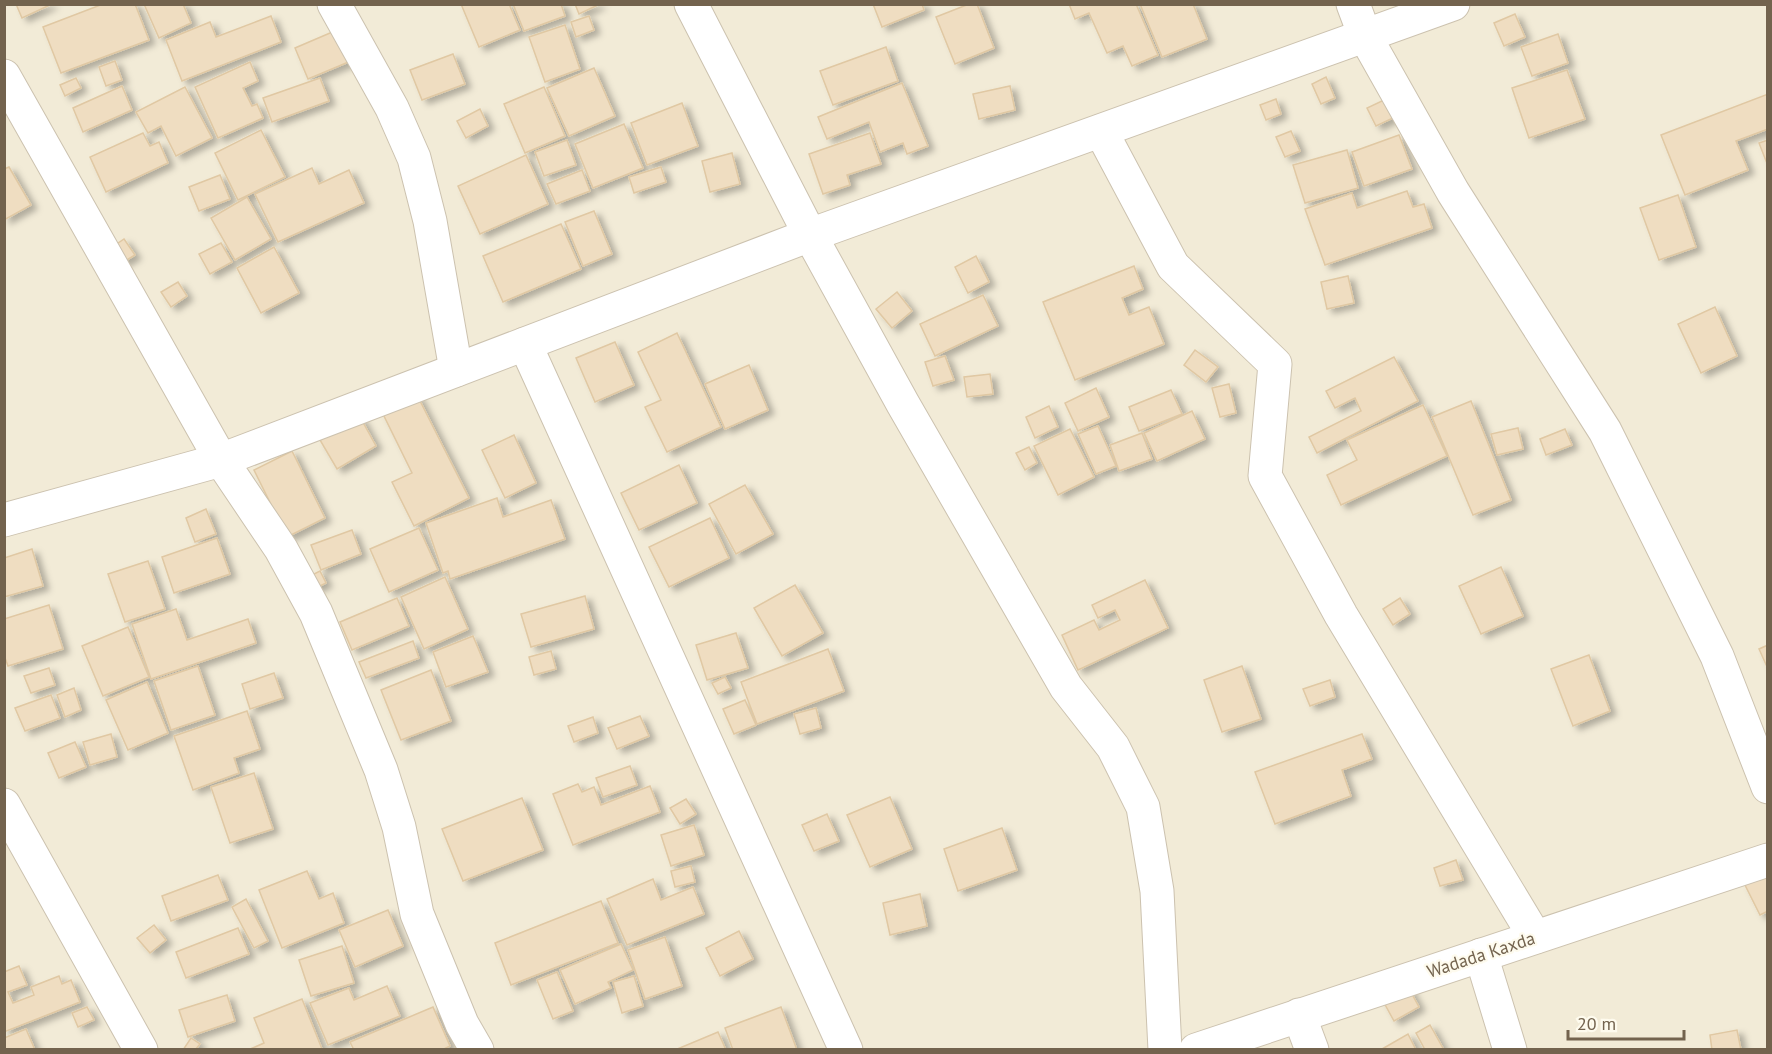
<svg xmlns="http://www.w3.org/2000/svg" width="1772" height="1054" font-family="'PT Sans',sans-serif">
<defs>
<filter id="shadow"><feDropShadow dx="6" dy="4" stdDeviation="3" flood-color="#0004"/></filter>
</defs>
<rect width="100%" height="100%" fill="#fbf8e8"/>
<!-- residential -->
<rect fill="#f2ebd7" x="5" y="5" width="1762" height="1044"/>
<!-- building -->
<g fill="#efddc1" stroke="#e0c8a3" stroke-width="1.5" filter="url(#shadow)">
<path d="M16 4H52L22 18Z"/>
<path d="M103 4H135L149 40 61 73 43 27Z"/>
<path d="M144 4H183L191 23 159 38Z"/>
<path d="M461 4H509L520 30 479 47Z"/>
<path d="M513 4H561L565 16 524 31Z"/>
<path d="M575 4H600L579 14Z"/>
<path d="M873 4H922L924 10 882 27Z"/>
<path d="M969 4H977L994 48 955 64 936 17Z"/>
<path d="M1069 4H1136L1158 55 1132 66 1123 46 1107 53 1089 13 1075 19Z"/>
<path d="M1140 4H1193L1207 39 1162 57Z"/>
<path d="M1515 14 1525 37 1504 46 1494 23Z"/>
<path d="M271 16 281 42 182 81 166 40 210 22 216 37Z"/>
<path d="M589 16 594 30 576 37 571 22Z"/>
<path d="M565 25 580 69 545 82 529 37Z"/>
<path d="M344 27 358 58 308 79 295 48Z"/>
<path d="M1558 34 1568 63 1532 76 1521 47Z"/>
<path d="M886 47 898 81 833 105 820 71Z"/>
<path d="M453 54 465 84 422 100 410 70Z"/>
<path d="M115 61 122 80 106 86 99 67Z"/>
<path d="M250 62 258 81 243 88 252 106 257 104 263 118 218 138 195 87Z"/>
<path d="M594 68 615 116 569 136 547 88Z"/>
<path d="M1567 70 1585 119 1529 138 1512 88Z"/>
<path d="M1326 77 1335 98 1321 104 1312 84Z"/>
<path d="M76 78 81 88 65 96 60 85Z"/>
<path d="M320 78 329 101 272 122 263 98Z"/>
<path d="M902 83 928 146 907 154 903 143 880 152 869 122 827 139 818 117Z"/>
<path d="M122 86 132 110 83 132 73 108Z"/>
<path d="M1010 86 1015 110 979 119 973 94Z"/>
<path d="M185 87 212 138 176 156 161 126 148 133 136 112Z"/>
<path d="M544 87 565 136 525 153 504 104Z"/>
<path d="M1768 94V129L1736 141 1748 170 1685 195 1661 135Z"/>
<path d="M1276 99 1281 114 1266 120 1260 105Z"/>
<path d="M1384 100 1393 118 1376 126 1367 108Z"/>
<path d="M682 103 698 146 647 165 631 123Z"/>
<path d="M480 109 488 126 466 138 457 121Z"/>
<path d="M624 124 643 168 593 188 575 144Z"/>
<path d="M261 130 285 177 238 200 215 153Z"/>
<path d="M1291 131 1300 151 1285 157 1276 137Z"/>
<path d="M143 133 150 146 159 142 168 163 106 192 90 157Z"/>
<path d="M870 133 881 164 847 175 850 185 823 194 809 154Z"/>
<path d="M1399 135 1412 169 1364 186 1352 152Z"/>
<path d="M567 140 576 165 544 176 535 152Z"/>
<path d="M1768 140V166L1759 143Z"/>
<path d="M1347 150 1358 188 1305 203 1293 165Z"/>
<path d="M732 153 740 184 710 192 702 161Z"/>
<path d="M526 155 548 204 480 234 458 186Z"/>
<path d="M9 167 31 205 4 220V169Z"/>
<path d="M661 167 666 182 634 193 629 177Z"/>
<path d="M312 168 319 184 349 170 364 203 278 242 255 194Z"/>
<path d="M582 170 590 191 556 204 547 184Z"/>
<path d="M220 175 230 199 199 211 189 187Z"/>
<path d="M1407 191 1413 207 1424 204 1432 228 1325 265 1305 209 1352 193 1357 208Z"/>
<path d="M1678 195 1696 247 1659 260 1640 208Z"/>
<path d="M247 197 271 239 235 260 211 218Z"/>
<path d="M594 211 612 254 583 266 565 222Z"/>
<path d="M561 224 581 269 503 302 483 256Z"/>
<path d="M124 239 135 255 122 263 111 248Z"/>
<path d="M221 243 232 262 210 274 199 254Z"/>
<path d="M274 247 299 293 261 313 237 268Z"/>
<path d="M976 256 989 282 968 293 955 267Z"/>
<path d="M1134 266 1143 289 1122 298 1129 315 1149 307 1164 344 1075 380 1043 302Z"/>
<path d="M1348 276 1354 303 1327 309 1321 282Z"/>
<path d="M178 282 187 296 171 307 161 292Z"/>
<path d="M897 292 912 311 892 328 876 309Z"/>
<path d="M983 295 998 326 935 356 920 324Z"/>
<path d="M1715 307 1737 356 1701 373 1678 324Z"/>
<path d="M677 333 721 427 667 452 645 407 661 400 638 352Z"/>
<path d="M615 342 634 385 595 402 576 358Z"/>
<path d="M1195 350 1218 367 1206 382 1184 365Z"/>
<path d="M945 356 954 380 933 386 925 362Z"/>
<path d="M1394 357 1418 401 1317 453 1309 437 1361 411 1355 398 1335 408 1326 391Z"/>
<path d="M749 365 768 410 725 429 705 384Z"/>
<path d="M990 374 993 394 967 397 964 377Z"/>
<path d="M1229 384 1236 413 1220 417 1212 388Z"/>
<path d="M1096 388 1109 417 1078 431 1065 403Z"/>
<path d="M1171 390 1182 414 1139 431 1129 407Z"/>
<path d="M417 395 469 498 414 526 392 482 412 473 382 412Z"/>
<path d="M1471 401 1511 500 1473 515 1432 417Z"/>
<path d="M1423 405 1447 456 1341 505 1327 475 1357 460 1347 440Z"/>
<path d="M1049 406 1058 427 1035 438 1026 417Z"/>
<path d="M1192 411 1205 439 1157 461 1144 433Z"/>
<path d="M360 417 376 446 337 469 320 440Z"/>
<path d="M1098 426 1116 466 1096 474 1078 434Z"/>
<path d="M1518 428 1523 449 1497 455 1491 434Z"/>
<path d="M1070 429 1094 477 1058 495 1034 446Z"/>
<path d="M1565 429 1572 445 1546 455 1540 439Z"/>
<path d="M1142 433 1152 459 1119 471 1110 445Z"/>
<path d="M514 435 536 483 505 498 482 450Z"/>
<path d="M1029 447 1037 463 1025 470 1016 453Z"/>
<path d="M292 451 325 518 287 537 254 470Z"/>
<path d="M679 465 697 503 639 530 621 493Z"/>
<path d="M745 485 773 534 736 554 709 504Z"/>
<path d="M497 498 503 517 551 500 565 539 450 579 448 571 443 573 426 523Z"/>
<path d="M206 509 216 534 195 542 186 518Z"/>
<path d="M710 518 729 558 669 587 649 547Z"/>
<path d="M419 528 438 570 389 592 370 549Z"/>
<path d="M352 530 361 554 321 570 311 545Z"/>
<path d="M217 538 230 574 174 593 162 557Z"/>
<path d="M32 549 43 586 4 597V558Z"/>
<path d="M148 561 165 609 125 622 108 574Z"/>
<path d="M1501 567 1523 616 1481 634 1459 586Z"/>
<path d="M320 571 326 583 314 589 308 577Z"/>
<path d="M445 577 468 629 424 649 401 597Z"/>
<path d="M1145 580 1168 628 1078 670 1062 635 1094 620 1099 630 1120 620 1115 610 1098 618 1092 605Z"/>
<path d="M795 585 823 633 782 656 754 608Z"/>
<path d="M585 596 594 629 531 647 521 614Z"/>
<path d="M397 598 409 626 352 650 340 622Z"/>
<path d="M1400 598 1410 614 1393 625 1383 609Z"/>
<path d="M49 605 63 649 8 666 4 655V619Z"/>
<path d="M176 609 187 640 248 619 256 643 151 679 132 624Z"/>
<path d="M128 627 149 677 103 696 82 646Z"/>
<path d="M736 633 748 668 707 680 696 645Z"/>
<path d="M473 636 488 672 446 687 433 652Z"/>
<path d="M413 641 419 658 366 678 359 662Z"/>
<path d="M1768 645V669L1759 649Z"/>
<path d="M828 649 844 691 757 724 741 682Z"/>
<path d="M551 651 556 669 534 675 529 657Z"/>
<path d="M1589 655 1610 711 1573 726 1551 669Z"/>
<path d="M198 666 215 715 171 730 154 681Z"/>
<path d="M1242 666 1261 719 1222 732 1204 680Z"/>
<path d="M49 668 55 685 31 693 24 676Z"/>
<path d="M431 670 451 721 401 740 381 690Z"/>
<path d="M274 673 283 698 250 709 242 684Z"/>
<path d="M725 677 731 688 718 694 712 683Z"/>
<path d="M1330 680 1335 697 1310 706 1303 689Z"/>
<path d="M147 682 168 733 128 750 106 700Z"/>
<path d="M74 688 81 710 65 717 57 695Z"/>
<path d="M51 695 60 718 25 731 15 708Z"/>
<path d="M745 700 756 725 734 734 723 709Z"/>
<path d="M816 708 821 728 800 734 794 714Z"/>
<path d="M247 711 260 749 234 758 239 773 193 790 174 736Z"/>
<path d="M640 716 649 736 617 749 608 728Z"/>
<path d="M593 717 598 733 574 742 568 726Z"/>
<path d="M111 734 117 757 90 765 83 742Z"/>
<path d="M1362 734 1372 759 1342 770 1351 796 1275 824 1255 772Z"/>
<path d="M75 742 86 767 59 778 48 753Z"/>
<path d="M630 766 637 785 603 797 596 778Z"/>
<path d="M254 773 273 829 230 843 211 787Z"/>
<path d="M578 784 582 792 594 787 601 805 650 786 660 812 573 845 553 794Z"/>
<path d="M890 797 912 849 870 867 847 815Z"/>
<path d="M522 798 543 850 463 881 442 829Z"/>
<path d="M686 799 696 814 680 824 670 808Z"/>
<path d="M827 814 839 841 814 851 802 825Z"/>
<path d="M694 825 704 855 671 866 661 835Z"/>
<path d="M1002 828 1017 870 958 891 944 849Z"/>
<path d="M1456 860 1463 880 1440 886 1434 868Z"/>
<path d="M691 866 695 882 675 887 671 871Z"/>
<path d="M307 871 319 899 333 893 344 923 282 948 259 890Z"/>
<path d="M1768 872V911L1760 915 1744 883Z"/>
<path d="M218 875 228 900 171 921 162 896Z"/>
<path d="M653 879 661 900 693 887 704 914 627 945 607 899Z"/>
<path d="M920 894 927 926 890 935 883 903Z"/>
<path d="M246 899 268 941 254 948 232 907Z"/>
<path d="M601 901 618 943 511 985 495 943Z"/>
<path d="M388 910 403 946 355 967 339 930Z"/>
<path d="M154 925 166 940 150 953 137 938Z"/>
<path d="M238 928 249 954 186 978 176 952Z"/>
<path d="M739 931 753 959 720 976 706 948Z"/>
<path d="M665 937 682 986 645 999 628 950Z"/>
<path d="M621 944 633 970 608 982 611 988 575 1004 560 970Z"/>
<path d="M342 946 354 983 311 996 299 960Z"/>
<path d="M19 966 27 985 8 992 13 1003 34 995 31 987 59 976 62 984 71 980 80 1002 4 1032V972Z"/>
<path d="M557 972 573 1011 553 1019 537 980Z"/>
<path d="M634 976 643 1006 622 1013 613 982Z"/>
<path d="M1402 976 1419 1007 1394 1021 1377 990Z"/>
<path d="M387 986 400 1016 328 1045 310 1003 349 988 354 1000Z"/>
<path d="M227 995 235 1021 188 1037 179 1010Z"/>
<path d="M302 999 322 1049 248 1050 264 1043 254 1018Z"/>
<path d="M87 1007 94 1020 78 1027 72 1013Z"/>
<path d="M433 1007 450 1046 442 1050H354L350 1042Z"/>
<path d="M781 1007 797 1050H733L725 1028Z"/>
<path d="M1430 1025 1444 1050H1420L1424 1048 1416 1033Z"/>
<path d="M26 1029 35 1050H4V1038Z"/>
<path d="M1737 1030 1741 1050H1712L1710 1035Z"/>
<path d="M718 1032 726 1050H675Z"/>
<path d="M1408 1034 1416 1050H1382V1049Z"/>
<path d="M191 1038 200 1044 195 1050H183Z"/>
</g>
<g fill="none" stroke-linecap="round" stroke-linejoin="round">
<defs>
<g id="minor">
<path d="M334 4 392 108 414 158 430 221 456 370"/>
<path d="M691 4 810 235 903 404 1066 687 1113 747 1143 807 1157 891 1165 1050"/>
<path d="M1353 4 1365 36 1453 192 1605 431 1717 656 1768 787"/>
<path d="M4 76 221 460 281 549 316 613 381 770 399 827 417 914 462 1024 477 1050"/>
<path d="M1101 131 1173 266 1275 364 1265 476 1341 615 1535 937"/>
<path d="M525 344 846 1050"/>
<path d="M4 520 221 460 810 235 1453 4"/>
<path d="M4 805 141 1050"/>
<path d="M1481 955 1510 1050"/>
<path d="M1299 1015 1312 1050"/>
<path d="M1196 1050 1768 860"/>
</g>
</defs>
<!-- minor casing -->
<use href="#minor" stroke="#ccc2af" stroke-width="35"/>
<!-- minor -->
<use href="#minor" stroke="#fff" stroke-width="33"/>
</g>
<g text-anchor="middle" stroke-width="4.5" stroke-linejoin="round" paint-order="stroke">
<!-- street labels -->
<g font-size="18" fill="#73634e" stroke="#fefbee">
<text transform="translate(1481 955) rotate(-18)" y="6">Wadada Kaxda</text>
</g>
</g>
<!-- border -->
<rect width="1772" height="1054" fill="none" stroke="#73634e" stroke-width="12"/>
<!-- scale -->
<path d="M1568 1030v9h116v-9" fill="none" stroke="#73634e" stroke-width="3"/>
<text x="1577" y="1030" font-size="18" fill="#73634e" stroke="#fefbee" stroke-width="4.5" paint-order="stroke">20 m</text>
</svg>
